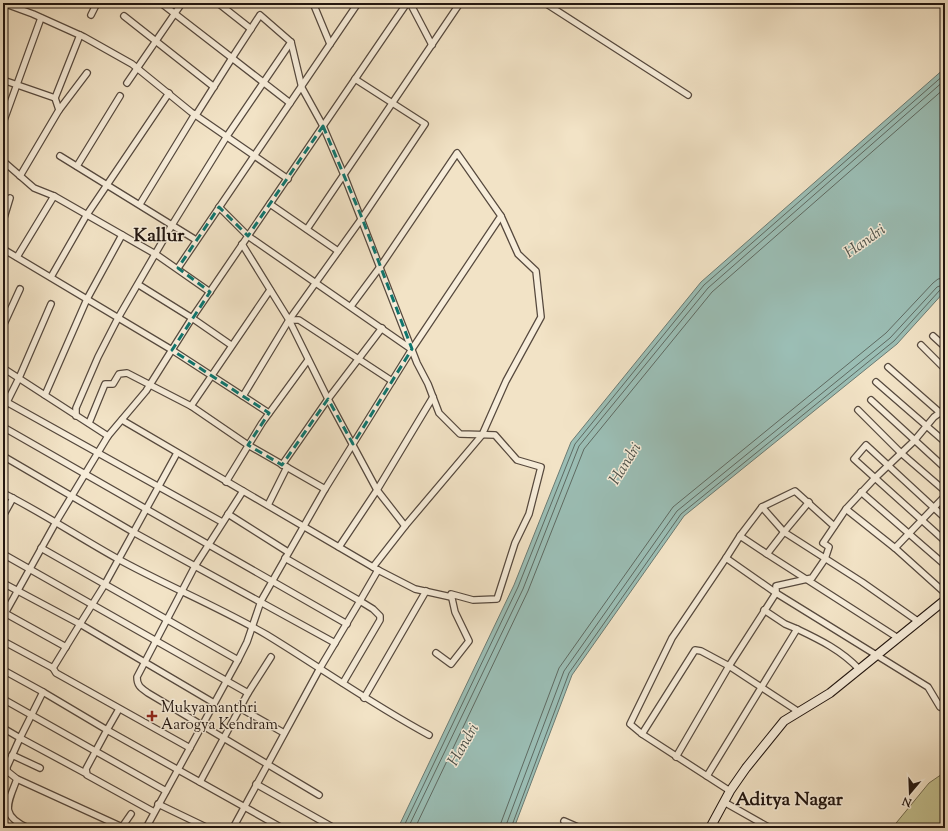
<svg xmlns="http://www.w3.org/2000/svg" width="948" height="831" font-family="'Sorts Mill Goudy',serif">
<rect width="100%" height="100%" fill="#f2e3c6"/>
<filter id="stains"><feTurbulence type="fractalNoise" baseFrequency=".005" numOctaves="4"/><feColorMatrix values="0 0 0 0 .2 0 0 0 0 .09 0 0 0 0 .02 0 0 0 .5 -.17"/></filter>
<radialGradient id="worn" r=".72"><stop offset=".6" stop-color="#630" stop-opacity="0"/><stop offset="1" stop-color="#630" stop-opacity=".3"/></radialGradient>
<!-- green -->
<path fill="#c3c190" stroke="#726c50" d="M945 772V828H892L929 783Z"/>
<!-- water -->
<path fill="#9bbeb5" stroke="#6b7b73" d="M945 68V291L897 344 684 516 572 675 514 828H398L514 585 571 442 701 282Z"/>
<g fill="none" stroke-linecap="round" stroke-linejoin="round">
<!-- shore -->
<g stroke="#5e6a62" stroke-width="1">
<path d="M403 828 518 587 575 444 704 285 945 74"/>
<path d="M408 828 523 589 579 446 708 288 945 80"/>
<path d="M415 828 528 591 584 449 712 292 945 88"/>
<path d="M499 828 559 668 673 507 886 333 933 283 938 279 945 278"/>
<path d="M505 828 564 671 677 511 890 338 937 287 945 284"/>
<path d="M511 828 569 673 681 514 894 341 940 290 945 289"/>
</g>
<defs>
<g id="street">
<path d="M3 3 33 14 84 37 132 64 191 112 288 179"/>
<path d="M218 3 251 29"/>
<path d="M313 3 330 44"/>
<path d="M410 3 432 45"/>
<path d="M545 3 688 95"/>
<path d="M91 15 97 3"/>
<path d="M124 16 214 87"/>
<path d="M291 42 302 88 323 126 344 175 417 363 428 384 439 413 460 434 495 435 517 460 541 467 529 514 515 543 497 599 473 600 451 594 455 612 469 641 451 664 436 653"/>
<path d="M3 80 55 98"/>
<path d="M127 83 182 3"/>
<path d="M59 110 87 73"/>
<path d="M196 115 232 58 290 103"/>
<path d="M3 123 41 18"/>
<path d="M60 156 196 240"/>
<path d="M3 161 34 188 54 196 157 255 210 292"/>
<path d="M77 166 120 96"/>
<path d="M20 176 59 110 55 98 80 35"/>
<path d="M140 204 195 114"/>
<path d="M270 204 338 251"/>
<path d="M219 207 248 236 411 349"/>
<path d="M3 221 10 198"/>
<path d="M307 229 460 3"/>
<path d="M242 244 289 320 328 399 377 490 405 526 373 567"/>
<path d="M3 249 172 350 269 413"/>
<path d="M17 257 54 196"/>
<path d="M178 268 358 3"/>
<path d="M51 277 86 216 169 93"/>
<path d="M139 285 192 318 231 345"/>
<path d="M289 320H299L392 381"/>
<path d="M3 326 20 289"/>
<path d="M933 336 945 347"/>
<path d="M921 345 945 369"/>
<path d="M888 367 945 417"/>
<path d="M3 368 108 436"/>
<path d="M876 382 945 442"/>
<path d="M45 395 87 299 122 235"/>
<path d="M243 396 289 320 362 218 425 124 355 79"/>
<path d="M3 400 222 522"/>
<path d="M871 400 945 468"/>
<path d="M191 406 248 445 325 489"/>
<path d="M3 410 19 378 51 304"/>
<path d="M858 410 901 453 945 491"/>
<path d="M76 416V408L98 357 118 318 172 225 227 136 291 42 260 15 232 58 161 3"/>
<path d="M122 420 378 570 415 589 451 597"/>
<path d="M89 423 105 384H113L119 374 127 373 191 406 270 290"/>
<path d="M3 427 347 624"/>
<path d="M3 456 133 532 335 643"/>
<path d="M282 465 328 399 382 328"/>
<path d="M226 482 262 423 308 360"/>
<path d="M243 491 195 566 137 677C137 686 141 688 148 693L319 795"/>
<path d="M861 492 945 565"/>
<path d="M3 493C43 513 80 538 118 559 167 586 219 607 267 635 321 668 373 705 429 735"/>
<path d="M268 505 287 467"/>
<path d="M762 507 795 491 834 526"/>
<path d="M846 509 895 548 945 593"/>
<path d="M228 514 288 552"/>
<path d="M3 516 13 498"/>
<path d="M945 518 866 445 854 459 945 541"/>
<path d="M405 526 482 435 506 381 541 317 536 271 518 254 501 216"/>
<path d="M740 536 762 507 784 532 809 502"/>
<path d="M339 547 377 490 433 397"/>
<path d="M41 548 238 660"/>
<path d="M895 548 945 496"/>
<path d="M3 554 248 693"/>
<path d="M726 558 740 536 767 554"/>
<path d="M3 583 80 624 105 584 177 453"/>
<path d="M764 610 785 624 797 629"/>
<path d="M3 612 66 647"/>
<path d="M3 617 56 522 108 436 146 391 192 318 407 3"/>
<path d="M898 638 767 554 784 532 862 582 919 622"/>
<path d="M3 641 53 668"/>
<path d="M3 670 43 692 20 738 3 728"/>
<path d="M343 683 380 620V616L373 609 360 601 378 570"/>
<path d="M43 692 107 730 86 769 87 775 154 812"/>
<path d="M364 698 426 591"/>
<path d="M3 699 166 791"/>
<path d="M240 708 284 733"/>
<path d="M119 709 107 730 282 828"/>
<path d="M642 734 630 724 672 638 726 558 776 593 928 687 940 707 945 709"/>
<path d="M190 748 56 673 53 668 80 624 214 703"/>
<path d="M12 755 40 768"/>
<path d="M676 757 729 666 799 712"/>
<path d="M85 773 20 738 7 767V771L17 779 122 827 131 814"/>
<path d="M707 776 797 629C820 640 841 650 859 669"/>
<path d="M17 779C7 805 0 815 28 828"/>
<path d="M200 782 248 693 271 657"/>
<path d="M256 784 334 828"/>
<path d="M730 791 642 734 695 650 701 651 729 666 776 593V586L812 578 825 559 829 547 823 543 846 509 875 478 914 441 934 417 945 409"/>
<path d="M724 802 770 828"/>
<path d="M158 804 208 828"/>
<path d="M564 821 580 828"/>
<path d="M146 828 238 660 247 642 261 601 325 489 412 349 501 216 457 153 380 267 351 306"/>
<path d="M233 828 320 668 360 601 285 558"/>
</g>
<path id="secondary" d="M710 828 730 791 746 768 784 721 830 693 945 600"/>
</defs>
<!-- street casing -->
<use href="#street" stroke="#56493e" stroke-width="8"/>
<!-- secondary casing -->
<use href="#secondary" stroke="#221610" stroke-width="10"/>
<!-- street -->
<use href="#street" stroke="#f7edda" stroke-width="5.5"/>
<!-- secondary -->
<use href="#secondary" stroke="#f7edda" stroke-width="8"/>
</g>
<!-- marked area -->
<path fill="none" stroke="#0f766e" stroke-width="3" stroke-dasharray="8 5" stroke-linejoin="round" d="M323 126 362 218 412 349 353 444 328 399 282 465 248 445 269 413 172 350 210 292 178 268 219 207 248 236Z"/>
<!-- markers -->
<path fill="#8f2418" stroke="#f7edda" stroke-width="1.5" d="M150 710h4v4h4v4h-4v4h-4v-4h-4v-4h4z"/>
<g text-anchor="middle" stroke-width="3" stroke-linejoin="round" paint-order="stroke">
<!-- poi labels -->
<g font-size="15" fill="#221610" stroke="#f7edda" text-anchor="start">
<text x="161" y="712">Mukyamanthri<tspan x="161" dy="17">Aarogya Kendram</tspan></text>
</g>
<!-- water labels -->
<g font-size="16" font-style="italic" fill="#4c514a" stroke="#f7edda">
<text transform="translate(864 240) rotate(-35)" y="6">Handri</text>
<text transform="translate(624 463) rotate(-58)" y="6">Handri</text>
<text transform="translate(462 744) rotate(-60)" y="6">Handri</text>
</g>
<!-- district labels -->
<g font-size="19" font-weight="bold" fill="#221610" stroke="#f7edda">
<text x="159" y="241">Kallur</text>
<text x="789" y="805">Aditya Nagar</text>
</g>
</g>
<!-- margin -->
<rect width="948" height="831" fill="none" stroke="#f2e3c6" stroke-width="16"/>
<rect x="4" y="4" width="940" height="823" fill="none" stroke="#221610" stroke-width="2"/>
<rect x="8" y="8" width="932" height="815" fill="none" stroke="#221610"/>
<!-- north arrow -->
<g transform="translate(910 793) rotate(199)" stroke="#f7edda" stroke-width="3" paint-order="stroke">
<path d="M0-3L7 15L0 10L-7 15Z" fill="#221610"/>
<text y="-6" font-size="11" font-weight="bold" text-anchor="middle" fill="#221610">N</text>
</g>
<rect width="100%" height="100%" filter="url(#stains)"/>
<rect width="100%" height="100%" fill="url(#worn)"/>
</svg>
